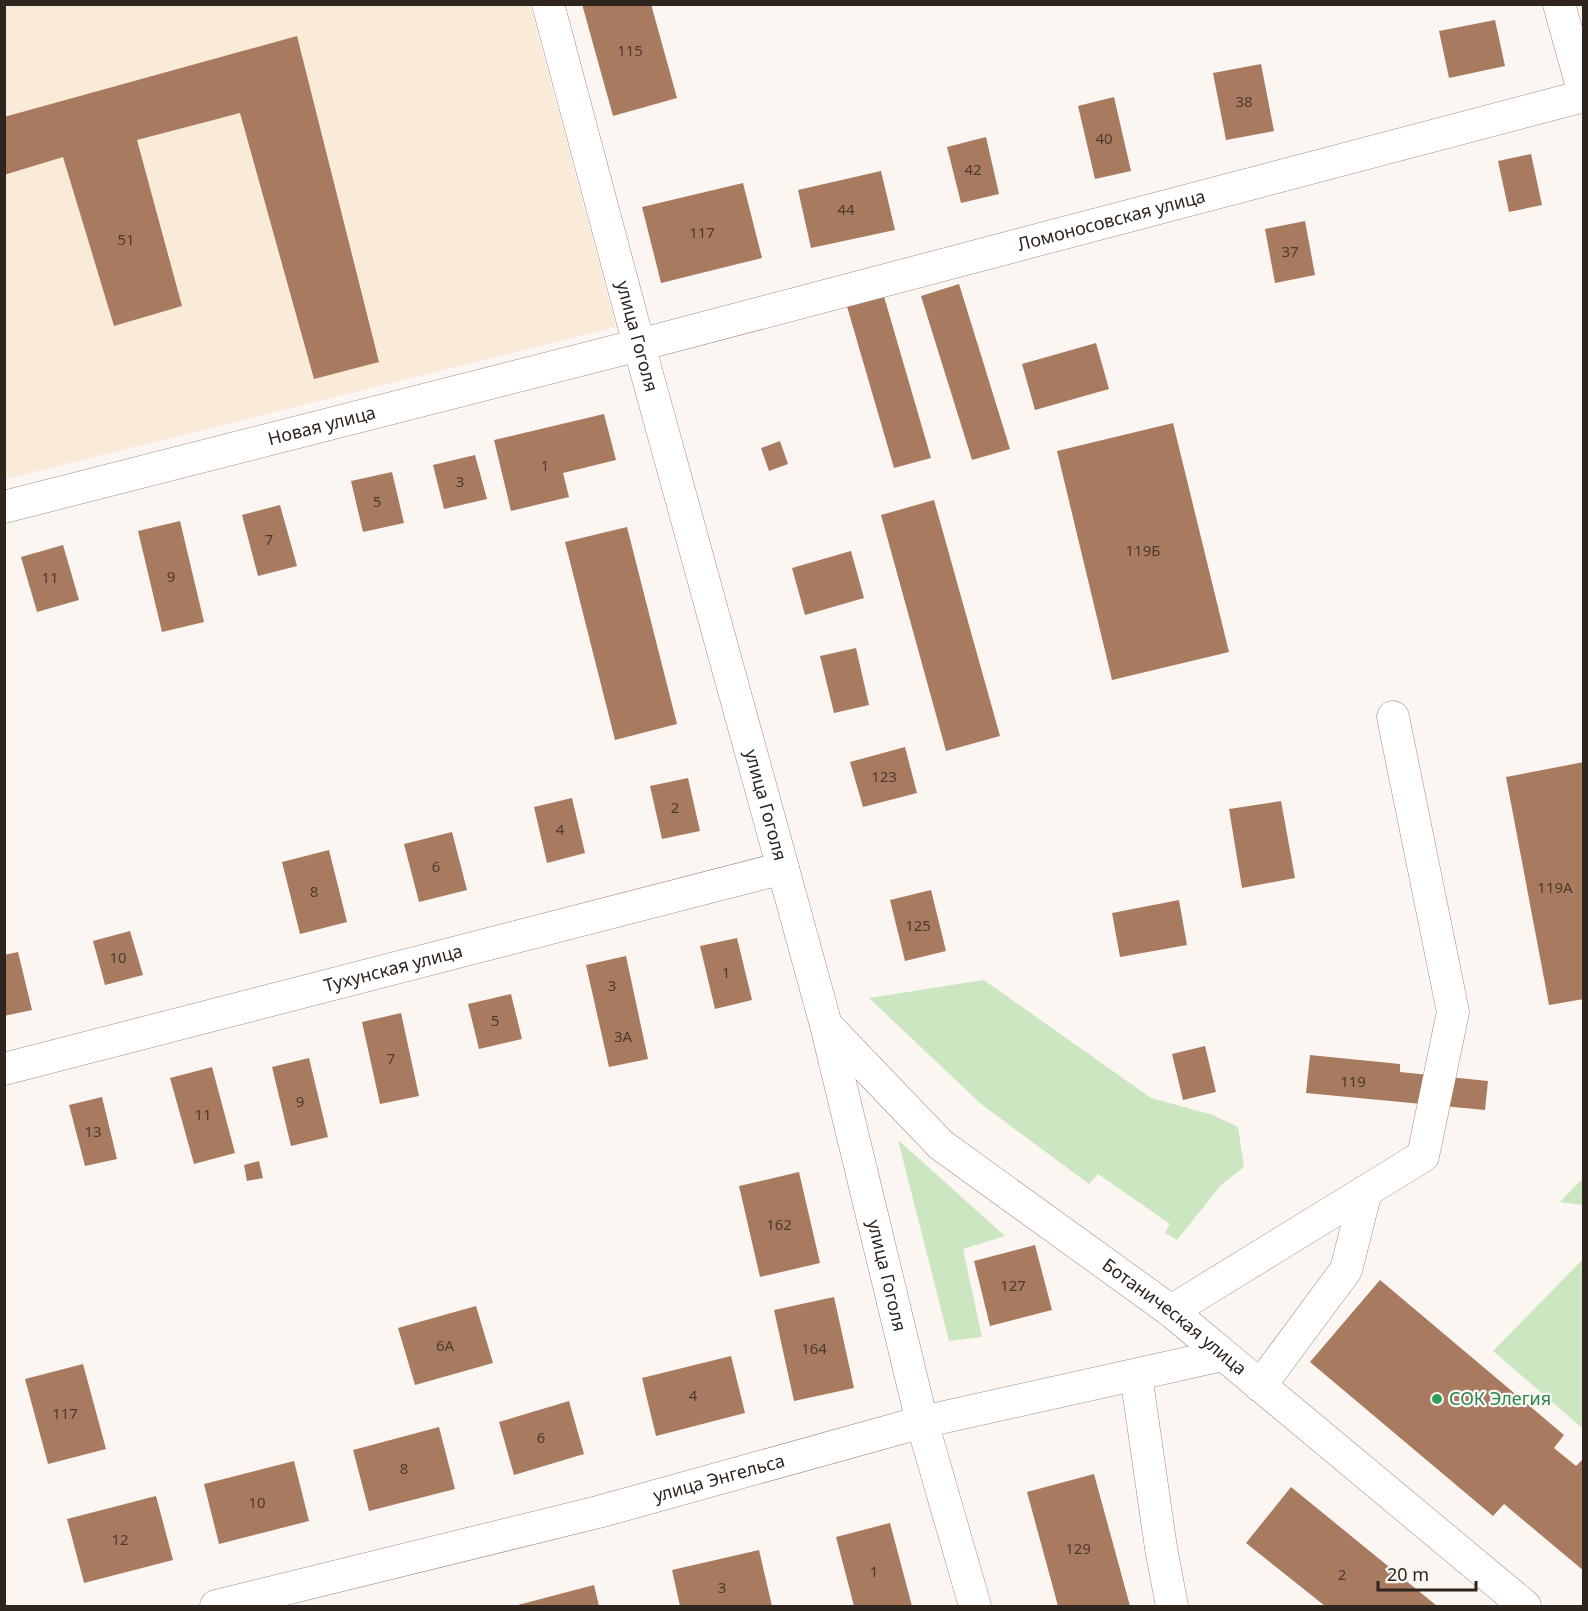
<svg xmlns="http://www.w3.org/2000/svg" width="1588" height="1611" font-family="'Noto Sans',sans-serif">
<rect width="100%" height="100%" fill="#fcf6f3"/>
<!-- education -->
<path fill="#faebd8" d="M11 4 530 5 616 327 5 479 4 6Z"/>
<!-- green -->
<g fill="#cce6c1">
<path d="M984 980 1151 1098 1213 1115 1238 1127 1244 1167 1221 1185 1177 1240 1165 1233 1170 1224 1098 1174 1089 1184 981 1104 869 998Z"/>
<path d="M898 1140 1005 1236 963 1249 982 1337 949 1341Z"/>
<path d="M1583 1178V1205L1560 1202Z"/>
<path d="M1583 1259 1584 1424 1581 1427 1493 1351Z"/>
</g>
<!-- building -->
<g fill="#a87b60">
<path d="M582 4H651L677 98 613 116Z"/>
<path d="M1495 20 1505 66 1449 78 1439 31Z"/>
<path d="M297 36 379 362 314 379 240 113 137 140 182 306 114 326 63 157 4 175V117Z"/>
<path d="M1261 64 1274 131 1226 140 1213 73Z"/>
<path d="M1114 97 1131 171 1095 179 1078 106Z"/>
<path d="M986 137 999 194 961 203 947 147Z"/>
<path d="M1531 154 1542 205 1509 212 1498 161Z"/>
<path d="M881 171 895 230 811 248 798 190Z"/>
<path d="M743 183 762 258 661 283 642 207Z"/>
<path d="M1305 221 1315 275 1275 283 1265 229Z"/>
<path d="M959 284 1010 449 972 460 921 296Z"/>
<path d="M883 293 931 458 894 468 846 303Z"/>
<path d="M1096 343 1109 389 1035 410 1022 364Z"/>
<path d="M604 414 616 460 563 473 569 497 511 511 494 440Z"/>
<path d="M1173 423 1229 652 1112 680 1057 451Z"/>
<path d="M780 441 788 464 769 471 761 448Z"/>
<path d="M475 455 487 499 444 509 433 465Z"/>
<path d="M392 472 404 523 363 532 351 481Z"/>
<path d="M934 500 1000 736 946 751 881 515Z"/>
<path d="M280 505 297 566 258 576 242 515Z"/>
<path d="M180 521 204 622 162 632 138 531Z"/>
<path d="M627 527 677 724 615 740 565 542Z"/>
<path d="M63 545 79 600 37 612 21 557Z"/>
<path d="M851 551 864 598 805 615 792 568Z"/>
<path d="M856 648 869 705 834 713 820 656Z"/>
<path d="M905 747 917 793 863 807 850 762Z"/>
<path d="M1584 762V999L1549 1005 1506 777Z"/>
<path d="M688 778 700 831 662 839 650 786Z"/>
<path d="M572 798 585 853 547 863 534 807Z"/>
<path d="M1281 801 1295 878 1242 888 1229 809Z"/>
<path d="M452 832 467 890 419 902 404 844Z"/>
<path d="M329 850 347 922 300 934 282 862Z"/>
<path d="M931 890 946 951 905 961 890 900Z"/>
<path d="M1179 900 1187 945 1120 957 1112 913Z"/>
<path d="M130 931 143 975 105 985 93 941Z"/>
<path d="M737 938 752 1000 715 1009 700 946Z"/>
<path d="M18 952 32 1010 4 1016V955Z"/>
<path d="M626 956 648 1059 609 1067 586 965Z"/>
<path d="M511 994 522 1039 479 1049 468 1004Z"/>
<path d="M401 1013 419 1096 380 1104 362 1022Z"/>
<path d="M1205 1046 1216 1092 1183 1100 1172 1054Z"/>
<path d="M1310 1055 1400 1064V1072L1488 1081 1485 1110 1306 1093Z"/>
<path d="M309 1058 328 1137 291 1146 272 1067Z"/>
<path d="M212 1067 235 1153 194 1164 170 1078Z"/>
<path d="M102 1097 117 1159 85 1166 69 1105Z"/>
<path d="M259 1161 263 1178 247 1181 244 1165Z"/>
<path d="M799 1172 820 1263 760 1277 739 1186Z"/>
<path d="M1035 1245 1052 1310 990 1326 974 1261Z"/>
<path d="M1380 1280 1564 1435 1554 1448 1576 1466 1584 1458V1571L1504 1504 1493 1516 1310 1362Z"/>
<path d="M834 1297 854 1388 794 1401 774 1310Z"/>
<path d="M476 1306 493 1363 415 1385 398 1328Z"/>
<path d="M731 1356 745 1413 656 1436 642 1378Z"/>
<path d="M83 1364 106 1449 48 1464 25 1379Z"/>
<path d="M569 1401 584 1454 514 1475 499 1422Z"/>
<path d="M439 1427 455 1489 369 1511 353 1450Z"/>
<path d="M294 1461 309 1521 219 1544 204 1484Z"/>
<path d="M1094 1474 1130 1606H1058L1027 1492Z"/>
<path d="M1291 1487 1437 1606H1325L1246 1543Z"/>
<path d="M156 1496 173 1560 84 1583 67 1519Z"/>
<path d="M890 1523 912 1606H854L836 1537Z"/>
<path d="M759 1550 772 1606H680L672 1570Z"/>
<path d="M594 1585 599 1606H514Z"/>
</g>
<g fill="none" stroke-linecap="round" stroke-linejoin="round">
<defs>
<g id="minor">
<path id="s1" d="M548 4 639 345 826 1025 922 1422 975 1606"/>
<path d="M1559 4 1584 94"/>
<path id="s2" d="M4 507 639 345 1584 96"/>
<path id="s3" d="M826 1025 941 1145 1171 1311 1525 1606"/>
<path id="s4" d="M4 1069 783 868"/>
<path d="M1171 1311 1423 1156 1453 1012 1393 717"/>
<path d="M1136 1375 1161 1548 1172 1606"/>
<path d="M1260 1386 1346 1270 1366 1191"/>
<path id="s5" d="M216 1606 602 1511 922 1422 1223 1355"/>
</g>
</defs>
<!-- minor casing -->
<use href="#minor" stroke="#a48b7c" stroke-width="33"/>
<!-- minor -->
<use href="#minor" stroke="#fff" stroke-width="32"/>
</g>
<!-- markers -->
<circle fill="#2e9e5b" stroke="#fcf6f3" stroke-width="2" cx="1437" cy="1399" r="6"/>
<g text-anchor="middle" stroke-width="4.5" stroke-linejoin="round" paint-order="stroke">
<!-- number labels -->
<g font-size="15" fill="#4d3a2f">
<text x="630" y="56">115</text>
<text x="1244" y="107">38</text>
<text x="1104" y="144">40</text>
<text x="973" y="175">42</text>
<text x="846" y="215">44</text>
<text x="702" y="238">117</text>
<text x="126" y="245">51</text>
<text x="1290" y="257">37</text>
<text x="545" y="471">1</text>
<text x="460" y="487">3</text>
<text x="377" y="507">5</text>
<text x="269" y="545">7</text>
<text x="1143" y="556">119Б</text>
<text x="171" y="582">9</text>
<text x="50" y="583">11</text>
<text x="884" y="782">123</text>
<text x="675" y="813">2</text>
<text x="560" y="835">4</text>
<text x="436" y="872">6</text>
<text x="1555" y="893">119А</text>
<text x="314" y="897">8</text>
<text x="918" y="931">125</text>
<text x="118" y="963">10</text>
<text x="726" y="978">1</text>
<text x="612" y="991">3</text>
<text x="495" y="1026">5</text>
<text x="623" y="1042">3А</text>
<text x="391" y="1064">7</text>
<text x="1353" y="1087">119</text>
<text x="300" y="1107">9</text>
<text x="203" y="1120">11</text>
<text x="93" y="1137">13</text>
<text x="779" y="1230">162</text>
<text x="1013" y="1291">127</text>
<text x="445" y="1351">6А</text>
<text x="814" y="1354">164</text>
<text x="693" y="1401">4</text>
<text x="65" y="1419">117</text>
<text x="541" y="1443">6</text>
<text x="404" y="1474">8</text>
<text x="257" y="1508">10</text>
<text x="120" y="1545">12</text>
<text x="1078" y="1554">129</text>
<text x="874" y="1577">1</text>
<text x="1342" y="1580">2</text>
<text x="722" y="1593">3</text>
</g>
<!-- street labels -->
<g font-size="18" fill="#2f251f" stroke="#fcf6f3">
<text dy="6" stroke="none"><textPath href="#s2" startOffset="1144">Ломоносовская улица</textPath></text>
<text dy="6" stroke="none"><textPath href="#s1" startOffset="344">улица Гоголя</textPath></text>
<text dy="6" stroke="none"><textPath href="#s2" startOffset="328">Новая улица</textPath></text>
<text dy="6" stroke="none"><textPath href="#s1" startOffset="830">улица Гоголя</textPath></text>
<text dy="6" stroke="none"><textPath href="#s4" startOffset="402">Тухунская улица</textPath></text>
<text dy="6" stroke="none"><textPath href="#s1" startOffset="1316">улица Гоголя</textPath></text>
<text dy="6" stroke="none"><textPath href="#s3" startOffset="456">Ботаническая улица</textPath></text>
<text dy="6" stroke="none"><textPath href="#s5" startOffset="519">улица Энгельса</textPath></text>
</g>
<!-- leisure labels -->
<g font-size="18" fill="#27864d" stroke="#fcf6f3" text-anchor="start">
<text x="1449" y="1405">СОК Элегия</text>
</g>
</g>
<!-- border -->
<rect width="1588" height="1611" fill="none" stroke="#2f251f" stroke-width="12"/>
<!-- scale -->
<path d="M1378 1581v9h98v-9" fill="none" stroke="#2f251f" stroke-width="3"/>
<text x="1387" y="1581" font-size="18" fill="#2f251f" stroke="#fcf6f3" stroke-width="4.5" paint-order="stroke">20 m</text>
</svg>
